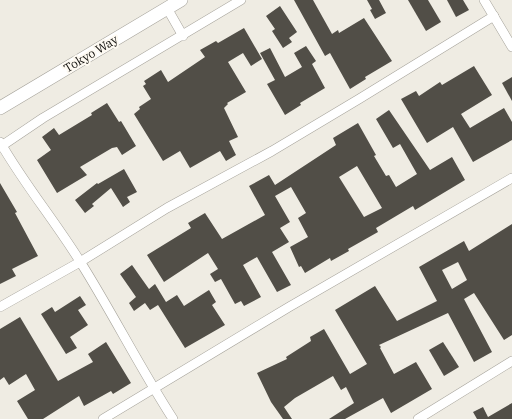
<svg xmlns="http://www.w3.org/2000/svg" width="512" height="419" font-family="'IBM Plex Serif',serif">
<rect width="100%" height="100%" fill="#efece3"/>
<!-- building -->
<g fill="#514e47" fill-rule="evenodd">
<path d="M294 0H313L332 34 338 30 339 33 364 18 392 61 365 77 366 79 350 89 330 53 325 56Z"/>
<path d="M367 0H379L386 13 375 19 370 10 372 9Z"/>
<path d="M408 0H428L441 22 426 31Z"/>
<path d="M447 0H463L469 10 456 17Z"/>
<path d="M280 6 297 32 289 38 292 42 283 48 272 31 275 29 266 16Z"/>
<path d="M244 28 262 59 251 66 243 53 228 62 246 92 227 103 228 104 224 108 238 137 229 141 236 155 226 161 220 151 190 168 180 151 163 161 134 114 140 109 139 107 151 99 143 86 146 84 144 81 161 70 168 82 205 57 200 50 216 41 218 43Z"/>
<path d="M306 46 316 61 312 64 325 88 300 103 301 105 285 115 267 84 275 80 260 53 270 48 285 77 302 67 294 53Z"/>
<path d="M474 66 492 95 461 114 470 128 504 108 512 122V140L473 162 453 127 427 143 401 99 416 91 419 96 440 82 442 85Z"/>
<path d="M512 77V101L502 83Z"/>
<path d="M107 103 119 122 121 121 136 146 122 155 117 147 112 148 80 167 87 175 57 193 37 160 51 150 42 137 54 128 59 135 92 115 91 113Z"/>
<path d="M389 110 430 170 452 157 465 180 415 210 413 206 376 228 378 232 348 249 349 251 331 261 330 258 305 273 301 266 299 267 290 247 308 237 298 218 306 213 291 187 275 196 290 222 280 228 289 242 272 252 291 285 277 292 257 257 243 265 261 297 244 306 241 301 235 304 221 279 215 282 210 274 218 269 208 253 164 282 147 255 191 228 188 223 205 213 222 239 265 215 249 186 269 175 275 185 336 145 333 138 358 123 376 155 374 156 386 176 389 175 396 187 417 174 400 144 393 148 376 119ZM357 166 382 208 364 217 339 177Z"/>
<path d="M124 169 137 192 127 197 130 202 123 207 111 188 92 204 94 206 85 213 75 200 97 183 98 184Z"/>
<path d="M0 183 17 212 15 213 38 256 12 269 16 276 0 284Z"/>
<path d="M512 224V335L504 340 474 293 464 299 492 352 474 362 448 313 379 345 381 347 380 348 394 374 416 362 432 389 391 413 383 398 345 419H329L354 403 346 387 341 390 333 376 295 398 284 407 292 419H283L271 402 257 373 287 359 286 357 311 341 310 337 324 329 350 374 367 364 335 310 375 286 397 321 437 301 419 267 464 241 469 251ZM458 262 467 280 452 289 442 270Z"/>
<path d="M132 265 149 289 155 284 166 302 177 295 184 306 209 290 216 302 212 305 225 325 185 348 158 305 150 310 145 303 134 311 129 303 136 297 120 274Z"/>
<path d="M80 296 86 305 78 310 88 325 70 337 77 348 66 354 41 314 52 307 55 312Z"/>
<path d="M20 317 58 381 93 362 88 354 106 342 131 383 113 394 111 391 84 406 79 396 43 419H28L17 401 35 390 26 374 9 385 4 377 0 380V329Z"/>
<path d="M443 342 459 367 444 376 429 350Z"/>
<path d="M512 403V419H477L473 412 483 407 488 417Z"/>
</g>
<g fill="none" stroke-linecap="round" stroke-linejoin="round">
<defs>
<g id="minor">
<path d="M484 0 512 47"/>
<path d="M167 8 183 36"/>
<path d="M0 142C24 184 55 221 81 263 113 314 140 368 173 419"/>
<path d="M0 147 43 118 241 0"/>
<path d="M0 307 80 262 167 208 272 151 359 99 494 16"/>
<path d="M103 419 289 307 512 178"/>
<path d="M418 419 512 361"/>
</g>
<path id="secondary" d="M0 108 181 0"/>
</defs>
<!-- minor casing -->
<use href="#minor" stroke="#a6a39b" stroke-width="10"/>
<!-- secondary casing -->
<use href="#secondary" stroke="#a6a39b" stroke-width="14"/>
<!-- minor -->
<use href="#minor" stroke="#fff" stroke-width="9"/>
<!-- secondary -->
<use href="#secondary" stroke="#fff" stroke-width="13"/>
</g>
<g text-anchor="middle" stroke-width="4" stroke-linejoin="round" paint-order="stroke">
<!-- street labels -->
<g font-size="12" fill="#0e0d0a" stroke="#fdf9f1">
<text transform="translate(91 54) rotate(-31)" y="4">Tokyo Way</text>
</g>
</g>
</svg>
